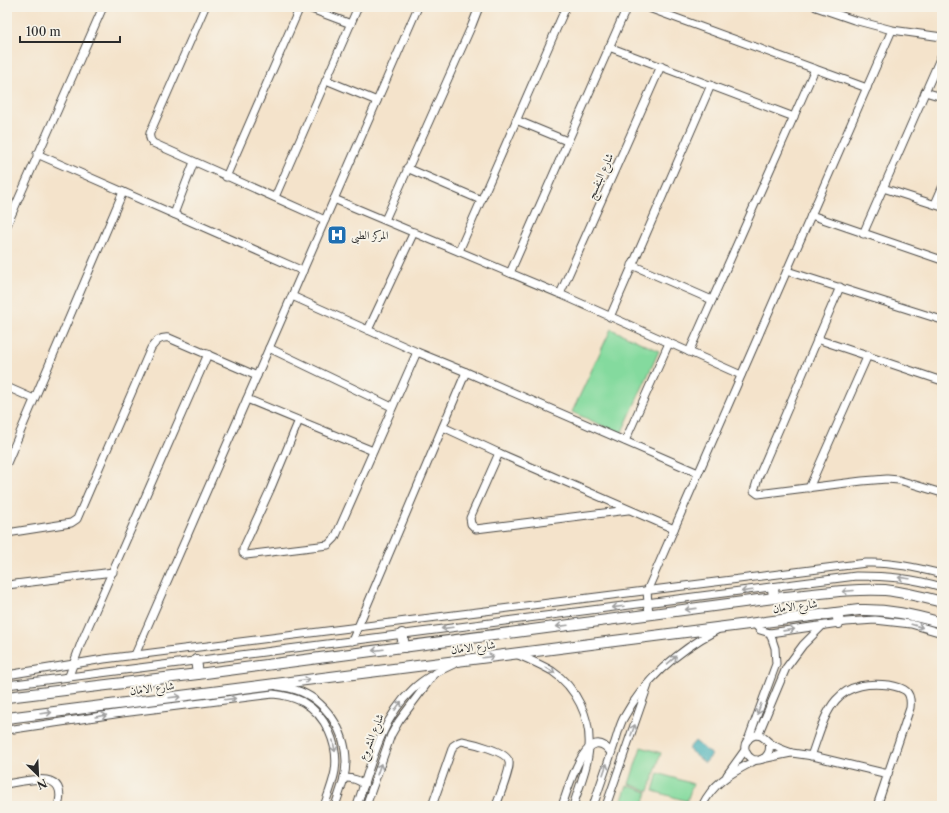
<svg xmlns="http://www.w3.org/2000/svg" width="949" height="813" font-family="'Libre Caslon Text',Amiri,serif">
<rect width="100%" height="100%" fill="#f7f3e8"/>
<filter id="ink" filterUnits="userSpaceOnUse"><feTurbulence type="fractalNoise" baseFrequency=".025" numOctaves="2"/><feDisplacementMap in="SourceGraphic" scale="8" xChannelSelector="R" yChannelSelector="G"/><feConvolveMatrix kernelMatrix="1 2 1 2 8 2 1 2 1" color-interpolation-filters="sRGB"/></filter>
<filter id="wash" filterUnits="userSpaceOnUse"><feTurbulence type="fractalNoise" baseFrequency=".012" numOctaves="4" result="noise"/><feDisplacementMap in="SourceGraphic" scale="16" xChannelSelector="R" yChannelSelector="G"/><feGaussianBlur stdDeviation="0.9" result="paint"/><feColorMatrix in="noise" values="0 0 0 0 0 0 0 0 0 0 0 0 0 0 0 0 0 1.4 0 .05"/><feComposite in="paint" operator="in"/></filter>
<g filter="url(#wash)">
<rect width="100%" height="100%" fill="#f4e3cb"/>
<!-- green -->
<g fill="#84da9e" stroke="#588264">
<path d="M611 329 659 351 621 434 572 412Z"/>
<path d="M641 747 661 753 649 791 629 784Z"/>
<path d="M658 773 693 784 687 801 653 791Z"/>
<path d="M627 785 647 792 643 806H620Z"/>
</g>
<!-- water -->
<path fill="#3aacb5" stroke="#326c70" d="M695 741 712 755 705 763 688 749Z"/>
</g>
<g filter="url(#ink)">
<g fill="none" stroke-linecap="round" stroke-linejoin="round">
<defs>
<g id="street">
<path d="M205 7 150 133C149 137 150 140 153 143L325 220"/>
<path d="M306 7 351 24"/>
<path d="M646 7 867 88"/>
<path d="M816 7 854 20 892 30 942 37"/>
<path d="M609 47 794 117"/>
<path d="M326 80 377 101"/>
<path d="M925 92 942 97"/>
<path d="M516 120 567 141"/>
<path d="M37 154 303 271"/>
<path d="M407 168 481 200"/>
<path d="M226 177 300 7"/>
<path d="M883 188 942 207"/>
<path d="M275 197 358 7"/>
<path d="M334 199 560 294 741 375"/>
<path d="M935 204 942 188"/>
<path d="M174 214 194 162"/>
<path d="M811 215 942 260"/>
<path d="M385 220 472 25 479 7"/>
<path d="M7 225 103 7"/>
<path d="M863 234 942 54"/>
<path d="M459 251 566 7"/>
<path d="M632 265 712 300"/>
<path d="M787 271 942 320"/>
<path d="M510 273 627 7"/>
<path d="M840 287 758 478 754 491 758 494 862 481 887 479 899 480 942 493"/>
<path d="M560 294 661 66"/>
<path d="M292 296 417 352 466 372 698 473"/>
<path d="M610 317 711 85"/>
<path d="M368 330 414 232"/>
<path d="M817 339 942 381"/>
<path d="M269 348 392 407"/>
<path d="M689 352 815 69"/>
<path d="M7 387 34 399"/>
<path d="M247 399 373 451"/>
<path d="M299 420 270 490 243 549V553L246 555 328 545 335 538 417 352"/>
<path d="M443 427 499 453 674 529"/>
<path d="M625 441 669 343"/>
<path d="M499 453 470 518 471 524 476 529 628 510"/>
<path d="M7 463 123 192"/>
<path d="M809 488 868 355"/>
<path d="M7 533 71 523 77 519 151 348C156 341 160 337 169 338L257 376"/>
<path d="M7 585 113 572"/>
<path d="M649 615 647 591 892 30"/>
<path d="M754 623 760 630 770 633 846 622 875 620 911 624 942 633"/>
<path d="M352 641 466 372"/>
<path d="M516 654C528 659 540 664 552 671 576 687 591 718 589 747 588 767 579 787 573 806"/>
<path d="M135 655 418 7"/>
<path d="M7 675 104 659 866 563C892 562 917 568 942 574"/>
<path d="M69 676 81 643 208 354"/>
<path d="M7 685 856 576C888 576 912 578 942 587"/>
<path d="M277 686C283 687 290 688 296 690 325 699 346 731 346 761 346 777 340 791 335 806"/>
<path d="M7 730 122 713 273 694C284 695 293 697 303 702 326 715 339 745 335 771 333 783 328 795 324 806"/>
<path d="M758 735 786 668 803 645 822 626"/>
<path d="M748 740 776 664 775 648 770 633"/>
<path d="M769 743C773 760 752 767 746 752 742 744 749 735 758 735 764 736 765 740 770 743 775 747 786 751 792 753 799 754 806 755 813 756 838 762 863 768 888 774"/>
<path d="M811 756C818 738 823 715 836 700 850 684 870 683 889 685 905 688 912 691 910 708L877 806"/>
<path d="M762 759 791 753"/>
<path d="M727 775 745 750"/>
<path d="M344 778C351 778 359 779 364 785"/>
<path d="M7 784C27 780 69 769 58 806"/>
<path d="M357 806C370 767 381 719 412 690 424 678 439 671 454 664"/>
<path d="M366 806 391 735 399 721 432 677"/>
<path d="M432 806 453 746 459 742 462 741C472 743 507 751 509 762 511 769 499 797 496 806"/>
<path d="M562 806C567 792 587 718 611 753"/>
<path d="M593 806C600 786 607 765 614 745 617 737 619 727 623 719 644 680 679 650 717 630"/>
<path d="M606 806 648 685"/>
<path d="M702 806C714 781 732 773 756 760"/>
</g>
<g id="secondary">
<path d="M773 588 774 598"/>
<path d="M837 613 839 623"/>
<path d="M402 634 404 647"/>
<path d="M196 660 198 674"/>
<path d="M7 697 198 674 774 598C811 595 848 588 885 590 904 592 923 597 942 602"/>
<path d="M7 718 859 610C889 609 913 615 942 623"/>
</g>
</defs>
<!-- street casing -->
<use href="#street" stroke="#494743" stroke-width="9"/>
<!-- secondary casing -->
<use href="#secondary" stroke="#494743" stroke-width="12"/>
<!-- street -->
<use href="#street" stroke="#fff" stroke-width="7"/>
<!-- secondary -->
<use href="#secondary" stroke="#fff" stroke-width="10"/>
</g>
<!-- one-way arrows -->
<defs><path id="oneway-shaft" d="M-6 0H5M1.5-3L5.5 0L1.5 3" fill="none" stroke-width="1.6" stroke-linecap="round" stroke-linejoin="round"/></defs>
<g stroke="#a0a0a0">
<use href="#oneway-shaft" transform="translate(904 578) rotate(-173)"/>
<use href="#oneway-shaft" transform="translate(747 591) rotate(173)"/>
<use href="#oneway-shaft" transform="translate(848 591) rotate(175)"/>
<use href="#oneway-shaft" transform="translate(618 607) rotate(173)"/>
<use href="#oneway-shaft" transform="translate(691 609) rotate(173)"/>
<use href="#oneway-shaft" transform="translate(562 626) rotate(173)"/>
<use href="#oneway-shaft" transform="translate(917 626) rotate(16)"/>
<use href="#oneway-shaft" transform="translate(447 628) rotate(173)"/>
<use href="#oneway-shaft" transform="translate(789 630) rotate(-8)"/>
<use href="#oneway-shaft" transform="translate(378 650) rotate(173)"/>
<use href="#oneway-shaft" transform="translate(488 657) rotate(-7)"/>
<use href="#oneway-shaft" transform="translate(672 660) rotate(-41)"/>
<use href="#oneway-shaft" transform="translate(550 670) rotate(33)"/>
<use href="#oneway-shaft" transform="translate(304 680) rotate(-7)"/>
<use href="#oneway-shaft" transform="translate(175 697) rotate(-7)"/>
<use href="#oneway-shaft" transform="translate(230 699) rotate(-7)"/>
<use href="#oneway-shaft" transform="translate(398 706) rotate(-54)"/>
<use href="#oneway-shaft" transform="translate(759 709) rotate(110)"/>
<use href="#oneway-shaft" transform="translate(46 713) rotate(-7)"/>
<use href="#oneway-shaft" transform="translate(101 716) rotate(-9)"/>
<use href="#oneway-shaft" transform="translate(633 730) rotate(-70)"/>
<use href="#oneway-shaft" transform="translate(334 746) rotate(79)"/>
<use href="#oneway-shaft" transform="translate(379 769) rotate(-71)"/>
<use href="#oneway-shaft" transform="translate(605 769) rotate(-71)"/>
</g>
</g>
<!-- icons -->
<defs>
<symbol id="hospital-square" viewBox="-11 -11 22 22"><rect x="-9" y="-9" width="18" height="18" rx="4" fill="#1f6fb2" stroke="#f7f3e8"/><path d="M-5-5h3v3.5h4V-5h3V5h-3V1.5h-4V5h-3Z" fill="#fff"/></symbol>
</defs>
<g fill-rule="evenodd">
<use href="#hospital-square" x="326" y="224" width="22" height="22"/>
</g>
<g text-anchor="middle" stroke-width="4" stroke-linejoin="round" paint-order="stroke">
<!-- street labels -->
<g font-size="11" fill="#2b2b2b" stroke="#f7f3e8">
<text transform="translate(600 176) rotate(-66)" y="4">شارع البنفسج</text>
<text transform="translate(795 606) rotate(-7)" y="4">شارع الامان</text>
<text transform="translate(473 647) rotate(-7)" y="4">شارع الامان</text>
<text transform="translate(152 688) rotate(-7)" y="4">شارع الامان</text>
<text transform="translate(371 737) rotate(-68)" y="4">شارع المشروع</text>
</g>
<!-- poi labels -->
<g font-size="11" fill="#2b2b2b" stroke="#f7f3e8" text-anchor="start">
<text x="351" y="239">المركز الطبى</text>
</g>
</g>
<!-- margin -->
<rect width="949" height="813" fill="none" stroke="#f7f3e8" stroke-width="24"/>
<!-- north arrow -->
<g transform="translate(38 775) rotate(156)" stroke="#f7f3e8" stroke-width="3" paint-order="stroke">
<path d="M0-3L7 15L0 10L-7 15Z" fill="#2b2b2b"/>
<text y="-6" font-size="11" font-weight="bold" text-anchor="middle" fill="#2b2b2b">N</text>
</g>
<!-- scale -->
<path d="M20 36v6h100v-6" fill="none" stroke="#2b2b2b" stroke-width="2"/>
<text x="26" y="36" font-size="12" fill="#2b2b2b" stroke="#f7f3e8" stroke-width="3" paint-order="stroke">100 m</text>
</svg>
